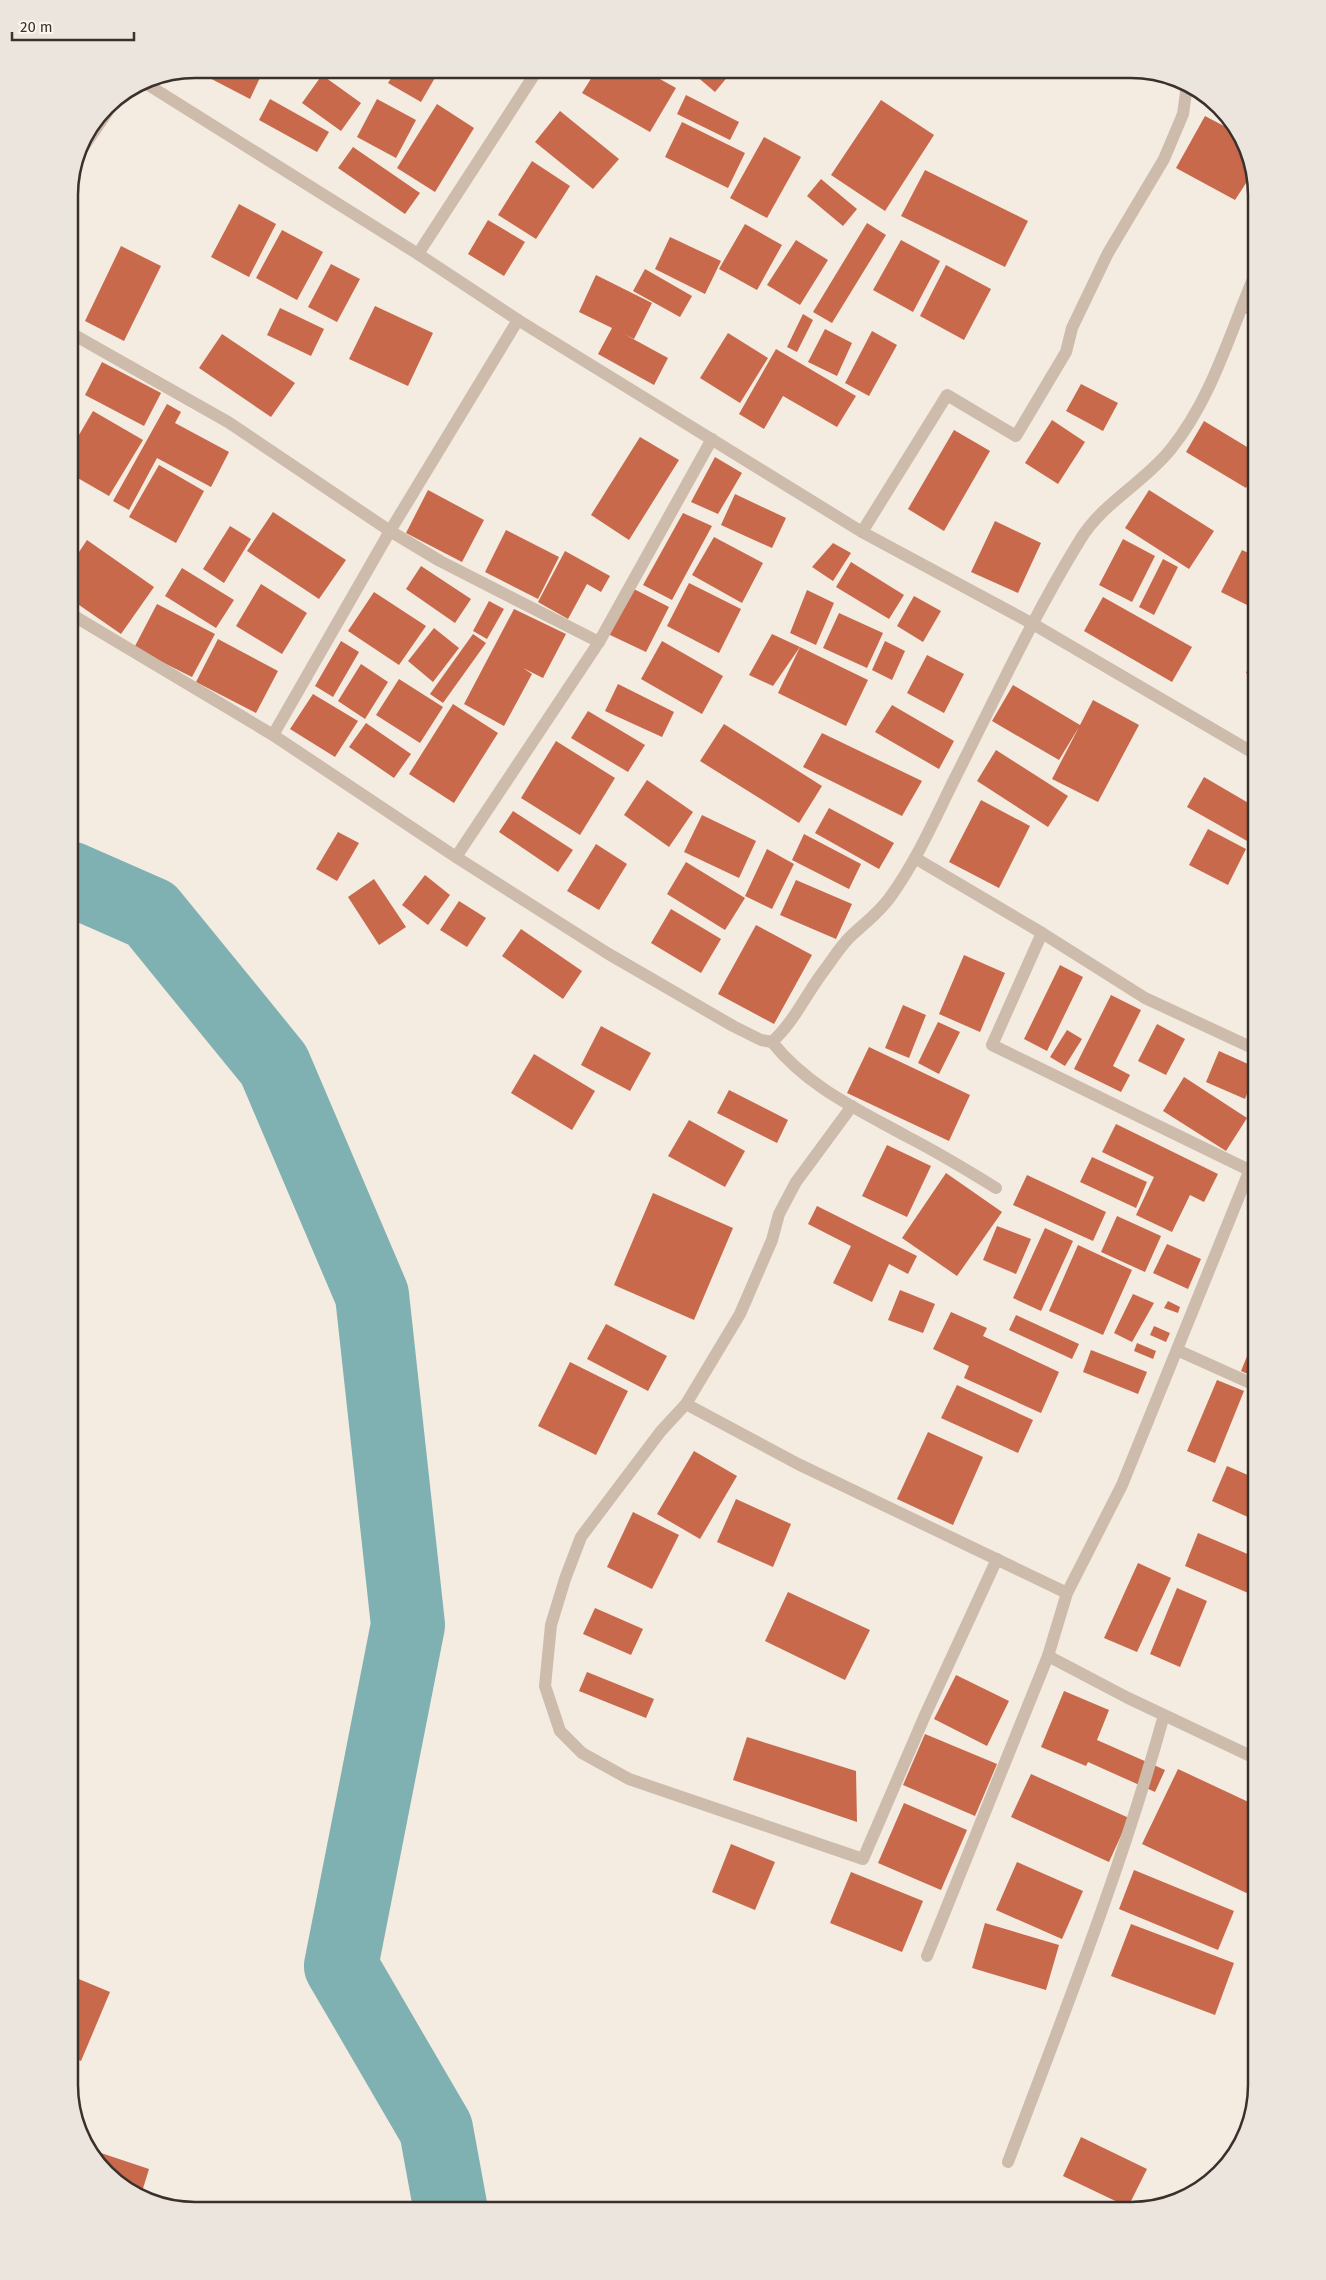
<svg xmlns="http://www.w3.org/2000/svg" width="1326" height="2280" font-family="'Fira Sans',sans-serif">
<rect width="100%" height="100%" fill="#f4ebe1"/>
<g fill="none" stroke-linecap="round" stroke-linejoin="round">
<!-- river -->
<path stroke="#7fb0b2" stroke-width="74" d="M69 878 151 914 274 1065 372 1295 408 1625 341 1966 436 2129 451 2211"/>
</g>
<!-- building -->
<g fill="#c8694b">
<path d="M199 69H264L250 99 198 72Z"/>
<path d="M366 69H384L379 77Z"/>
<path d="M397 69H440L421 102 388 83Z"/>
<path d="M597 69H642L676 88 650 132 582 93Z"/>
<path d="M688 69H734L715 92Z"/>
<path d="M771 69H790L785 77Z"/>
<path d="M322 75 361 103 341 131 302 103Z"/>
<path d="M686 95 739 122 730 140 677 114Z"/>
<path d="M270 99 329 132 317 152 259 120Z"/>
<path d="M377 99 416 120 396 158 357 137Z"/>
<path d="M881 100 934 135 885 211 831 175Z"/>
<path d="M437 104 474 128 435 192 397 168Z"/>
<path d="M560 111 619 159 593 189 535 142Z"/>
<path d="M1205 116 1241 135 1244 139 1252 174 1235 200 1176 168Z"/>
<path d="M682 122 745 153 728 188 665 157Z"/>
<path d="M764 137 801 157 767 218 730 198Z"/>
<path d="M353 147 420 193 405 214 338 168Z"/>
<path d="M532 161 570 186 536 239 498 215Z"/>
<path d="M925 170 1028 221 1005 267 901 216Z"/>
<path d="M821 179 857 209 843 226 807 196Z"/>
<path d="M239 204 276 224 249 277 211 257Z"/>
<path d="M488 220 525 242 504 276 468 254Z"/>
<path d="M867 223 886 235 832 323 813 312Z"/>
<path d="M745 224 782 245 757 290 719 269Z"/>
<path d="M282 230 323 252 297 300 256 278Z"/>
<path d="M670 237 721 261 705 294 655 269Z"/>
<path d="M796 240 828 260 800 305 767 285Z"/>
<path d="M901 240 940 261 913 312 873 290Z"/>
<path d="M121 246 161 266 124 341 85 321Z"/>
<path d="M331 264 360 279 337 322 308 307Z"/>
<path d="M946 265 991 289 964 340 920 316Z"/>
<path d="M645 269 692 296 680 317 633 291Z"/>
<path d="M596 275 652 303 634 339 624 334 668 358 654 385 598 354 612 328 579 312Z"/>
<path d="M1257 294V320L1246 313Z"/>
<path d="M375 306 433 333 408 386 349 359Z"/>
<path d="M280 308 324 329 311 356 267 335Z"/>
<path d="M803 314 813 320 797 352 787 347Z"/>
<path d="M825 329 852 343 837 376 808 362Z"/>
<path d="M872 331 897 345 869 396 845 383Z"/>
<path d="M728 333 768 358 740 403 700 378Z"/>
<path d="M222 334 295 383 271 417 199 368Z"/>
<path d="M776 349 856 396 837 427 783 396 764 429 739 414Z"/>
<path d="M102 362 161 393 144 426 85 395Z"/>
<path d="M1081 384 1118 403 1103 431 1066 411Z"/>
<path d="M167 404 181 412 175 423 229 452 211 487 157 458 129 510 113 501Z"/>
<path d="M93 411 143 440 109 496 69 473V452Z"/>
<path d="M1052 420 1085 442 1058 484 1025 463Z"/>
<path d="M1204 421 1257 453V469L1246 488 1186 452Z"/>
<path d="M954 430 990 451 944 531 908 509Z"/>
<path d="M640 437 679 460 629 540 591 515Z"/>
<path d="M715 457 742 473 718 514 691 502Z"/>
<path d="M159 465 204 491 176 543 129 517Z"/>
<path d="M428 490 484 520 462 562 406 533Z"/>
<path d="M1149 490 1214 531 1189 569 1125 528Z"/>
<path d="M735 494 786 518 772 548 721 525Z"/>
<path d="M273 512 346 560 319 599 247 551Z"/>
<path d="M683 513 712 526 672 600 643 585Z"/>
<path d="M995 521 1041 543 1018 593 971 572Z"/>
<path d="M230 526 251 539 224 583 203 569Z"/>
<path d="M506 530 559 557 538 599 485 572Z"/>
<path d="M714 537 763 563 742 603 692 575Z"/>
<path d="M1123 539 1155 556 1132 602 1099 585Z"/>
<path d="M87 540 154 587 121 634 69 598V567Z"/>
<path d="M833 543 851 553 833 581 812 567Z"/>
<path d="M1242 550 1257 557V610L1221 592Z"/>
<path d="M565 551 610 576 601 592 587 584 568 619 538 602Z"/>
<path d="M1163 559 1178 567 1154 615 1139 607Z"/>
<path d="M851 562 904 595 889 619 836 587Z"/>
<path d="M421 566 471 599 455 623 406 589Z"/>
<path d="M182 568 234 600 216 628 165 596Z"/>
<path d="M689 583 741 609 719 653 667 626Z"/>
<path d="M261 584 307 613 282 654 236 626Z"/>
<path d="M632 588 669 607 646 652 608 634Z"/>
<path d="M807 590 834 603 816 645 790 633Z"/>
<path d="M374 592 426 626 399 665 348 631Z"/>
<path d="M914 596 941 611 923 642 897 626Z"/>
<path d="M1103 597 1192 647 1172 682 1084 631Z"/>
<path d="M489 601 504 609 487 639 473 631Z"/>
<path d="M157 604 215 634 192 677 134 648Z"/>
<path d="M514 609 566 634 543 678 523 668 532 674 504 726 464 704Z"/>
<path d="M839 613 883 633 867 668 823 648Z"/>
<path d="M434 628 459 648 433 682 408 661Z"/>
<path d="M473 634 486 643 443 703 430 694Z"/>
<path d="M772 634 800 647 773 686 749 675Z"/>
<path d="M218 639 278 671 256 713 196 682Z"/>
<path d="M341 641 359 652 333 697 315 686Z"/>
<path d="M662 641 723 676 702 714 641 679Z"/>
<path d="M885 641 905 651 892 680 872 670Z"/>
<path d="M800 647 868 680 846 726 778 693Z"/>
<path d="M1257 651V678L1246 673Z"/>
<path d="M927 655 964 674 944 713 907 693Z"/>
<path d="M361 664 388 682 365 719 338 701Z"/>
<path d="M399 679 443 707 420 743 376 715Z"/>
<path d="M618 684 674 712 662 737 605 711Z"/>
<path d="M1013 685 1080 725 1093 700 1139 725 1098 802 1052 779 1079 727 1059 760 992 721Z"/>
<path d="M313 694 358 721 335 757 290 729Z"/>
<path d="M453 704 498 733 454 803 409 774Z"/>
<path d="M892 705 954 741 939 769 875 732Z"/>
<path d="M588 711 645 745 628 772 571 738Z"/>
<path d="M366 723 411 754 394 778 349 747Z"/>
<path d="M724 724 822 786 799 823 700 761Z"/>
<path d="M822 733 922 781 902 816 803 767Z"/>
<path d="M556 741 615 778 580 835 521 798Z"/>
<path d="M996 750 1068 796 1048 827 977 781Z"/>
<path d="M1204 777 1257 808V843L1256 846 1187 807Z"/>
<path d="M647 780 693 812 669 847 624 815Z"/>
<path d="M981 800 1030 826 999 888 949 862Z"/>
<path d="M829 808 894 843 879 869 815 833Z"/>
<path d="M513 811 573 850 558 872 499 832Z"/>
<path d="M702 815 756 841 739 878 684 852Z"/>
<path d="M1208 829 1246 849 1228 885 1189 865Z"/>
<path d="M338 832 359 843 337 881 316 869Z"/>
<path d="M804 834 861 864 849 889 792 860Z"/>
<path d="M596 844 627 864 599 910 567 891Z"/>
<path d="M767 849 794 864 772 909 745 896Z"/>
<path d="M686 862 745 898 725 930 667 894Z"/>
<path d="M425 875 450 895 428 925 402 905Z"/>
<path d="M374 879 406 927 379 945 348 897Z"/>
<path d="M796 880 852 904 836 939 780 915Z"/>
<path d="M459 901 486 918 467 947 440 930Z"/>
<path d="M671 909 721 939 701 973 651 943Z"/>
<path d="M756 925 812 955 774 1024 718 994Z"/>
<path d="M521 929 582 971 563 999 502 956Z"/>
<path d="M964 955 1005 973 980 1032 939 1014Z"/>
<path d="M1060 965 1083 977 1047 1051 1024 1039Z"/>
<path d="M1111 995 1141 1010 1113 1066 1130 1075 1121 1092 1074 1069Z"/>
<path d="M903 1005 926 1015 909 1058 885 1048Z"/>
<path d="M938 1022 960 1032 939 1074 918 1063Z"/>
<path d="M1157 1024 1185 1039 1166 1075 1138 1061Z"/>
<path d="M601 1026 651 1053 630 1091 581 1065Z"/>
<path d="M1067 1030 1082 1039 1065 1066 1050 1057Z"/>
<path d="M869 1047 970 1095 949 1141 847 1093Z"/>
<path d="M1219 1051 1257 1068 1245 1099 1206 1082Z"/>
<path d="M534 1054 595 1091 572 1130 511 1093Z"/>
<path d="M1184 1077 1247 1118 1226 1151 1163 1111Z"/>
<path d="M729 1090 788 1120 777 1143 717 1113Z"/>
<path d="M689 1120 745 1151 725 1187 668 1156Z"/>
<path d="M1116 1124 1218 1174 1204 1202 1190 1195 1172 1232 1136 1215 1154 1177 1102 1152Z"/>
<path d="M887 1145 931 1166 907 1217 862 1196Z"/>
<path d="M1092 1157 1147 1182 1136 1208 1080 1182Z"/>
<path d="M946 1173 1002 1212 957 1276 902 1238Z"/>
<path d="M1027 1175 1106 1212 1093 1241 1013 1205Z"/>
<path d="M653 1193 733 1228 694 1320 614 1285Z"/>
<path d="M817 1206 917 1256 908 1274 889 1264 872 1302 833 1283 851 1246 808 1224Z"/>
<path d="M1117 1216 1161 1236 1145 1272 1101 1252Z"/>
<path d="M997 1226 1031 1239 1016 1274 983 1260Z"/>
<path d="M1045 1228 1073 1241 1041 1311 1013 1298Z"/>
<path d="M1167 1244 1201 1259 1188 1289 1153 1273Z"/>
<path d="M1078 1245 1132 1270 1103 1335 1049 1311Z"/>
<path d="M900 1290 935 1304 923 1333 888 1320Z"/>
<path d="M1133 1294 1154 1303 1132 1342 1114 1333Z"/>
<path d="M1168 1301 1180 1307 1178 1313 1164 1308Z"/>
<path d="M951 1312 987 1328 983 1336 1059 1372 1041 1413 964 1378 969 1366 933 1349Z"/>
<path d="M1016 1315 1079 1344 1072 1359 1009 1330Z"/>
<path d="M606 1324 667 1356 648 1391 587 1359Z"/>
<path d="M1154 1326 1170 1333 1166 1342 1150 1335Z"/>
<path d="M1137 1343 1156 1351 1153 1359 1134 1351Z"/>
<path d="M1252 1344 1257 1346V1378L1241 1371Z"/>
<path d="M1091 1350 1147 1372 1138 1394 1083 1372Z"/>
<path d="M570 1362 628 1391 596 1455 538 1426Z"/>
<path d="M1217 1380 1244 1391 1215 1463 1187 1451Z"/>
<path d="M957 1385 1033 1420 1018 1453 941 1418Z"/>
<path d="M928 1432 983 1457 953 1525 897 1499Z"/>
<path d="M1257 1433V1461L1247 1456Z"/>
<path d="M694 1451 737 1476 700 1539 657 1514Z"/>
<path d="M1227 1466 1257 1479V1521L1212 1501Z"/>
<path d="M736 1499 791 1524 773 1567 717 1542Z"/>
<path d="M633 1512 679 1535 652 1589 607 1567Z"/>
<path d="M1198 1533 1257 1558V1584L1253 1595 1185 1566Z"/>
<path d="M1138 1563 1171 1578 1137 1652 1104 1638Z"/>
<path d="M1177 1588 1207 1601 1180 1667 1150 1654Z"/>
<path d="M788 1592 870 1630 845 1680 765 1641Z"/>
<path d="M595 1608 643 1629 631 1655 583 1634Z"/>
<path d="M587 1672 654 1699 646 1718 579 1691Z"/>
<path d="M956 1675 1009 1701 987 1746 934 1719Z"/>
<path d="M1257 1687V1703L1251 1700Z"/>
<path d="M1064 1691 1109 1710 1097 1740 1165 1770 1155 1792 1088 1762 1086 1766 1041 1747Z"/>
<path d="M925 1734 997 1764 975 1816 903 1785Z"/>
<path d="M747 1737 856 1771 857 1822 733 1780Z"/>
<path d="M1178 1769 1257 1806V1898L1142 1844Z"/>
<path d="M1031 1774 1129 1818 1109 1862 1011 1817Z"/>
<path d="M904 1803 967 1830 941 1890 878 1863Z"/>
<path d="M731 1844 775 1862 755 1910 712 1892Z"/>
<path d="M1017 1862 1083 1891 1062 1939 996 1910Z"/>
<path d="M1134 1870 1234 1911 1218 1950 1119 1909Z"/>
<path d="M851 1872 923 1901 902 1952 830 1923Z"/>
<path d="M985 1923 1059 1945 1046 1990 972 1968Z"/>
<path d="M1131 1924 1234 1963 1215 2015 1111 1976Z"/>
<path d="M69 1975 110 1992 81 2061 69 2056Z"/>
<path d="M1081 2137 1147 2169 1128 2207 1063 2176Z"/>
<path d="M89 2149 149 2169 141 2195 124 2190Z"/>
</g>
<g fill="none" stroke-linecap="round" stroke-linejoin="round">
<!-- street -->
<g stroke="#cdbbac" stroke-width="12">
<path d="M142 81 418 254 518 320 862 532 1033 624 1257 755"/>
<path d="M75 159 117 98"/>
<path d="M418 254 538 69"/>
<path d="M69 332 228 422 390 531 440 561 599 642"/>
<path d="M862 532 947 395 1016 436 1066 352 1072 328 1108 253 1164 159 1183 114 1187 85"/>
<path d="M69 613 273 735 456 857 607 953 733 1026 761 1040 772 1042C795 1021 807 992 826 968 834 957 842 944 852 935 866 922 880 912 891 896 916 861 934 821 953 782 994 701 1032 618 1080 540 1103 502 1144 483 1171 449 1213 397 1230 331 1257 270"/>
<path d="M273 735 390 531 518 320"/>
<path d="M456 857 599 642 712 439"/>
<path d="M915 858 1042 933 1145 998 1257 1050"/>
<path d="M1042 933 992 1045 1249 1170"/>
<path d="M772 1042C808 1087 857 1109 906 1136 937 1152 967 1170 996 1188"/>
<path d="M852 1106 796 1182 779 1214 772 1240 740 1314 686 1404 661 1431 581 1537 565 1579 551 1625 545 1686 560 1731 582 1753 629 1779 863 1859 926 1713 997 1559"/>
<path d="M1177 1350 1257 1386"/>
<path d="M686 1404 798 1464 1067 1593"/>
<path d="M1048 1656 1128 1698 1257 1759"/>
<path d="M927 1956 1048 1656 1067 1593 1122 1485 1257 1152"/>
<path d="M1008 2162C1064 2014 1122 1867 1164 1715"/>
</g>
</g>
<!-- crop -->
<path d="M0 0H1326V2280H0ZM195 78H1131A117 117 0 0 1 1248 195V2085A117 117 0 0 1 1131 2202H195A117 117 0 0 1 78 2085V195A117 117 0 0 1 195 78Z" fill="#ece5de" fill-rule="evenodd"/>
<path fill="none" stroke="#3b302b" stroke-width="2.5" d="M195 78H1131A117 117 0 0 1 1248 195V2085A117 117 0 0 1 1131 2202H195A117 117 0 0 1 78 2085V195A117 117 0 0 1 195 78Z"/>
<!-- scale -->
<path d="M12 32v8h122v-8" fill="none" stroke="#3b302b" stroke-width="2.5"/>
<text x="20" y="32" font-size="15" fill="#3b302b" stroke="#fbf5ee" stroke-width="4" paint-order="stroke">20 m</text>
</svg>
